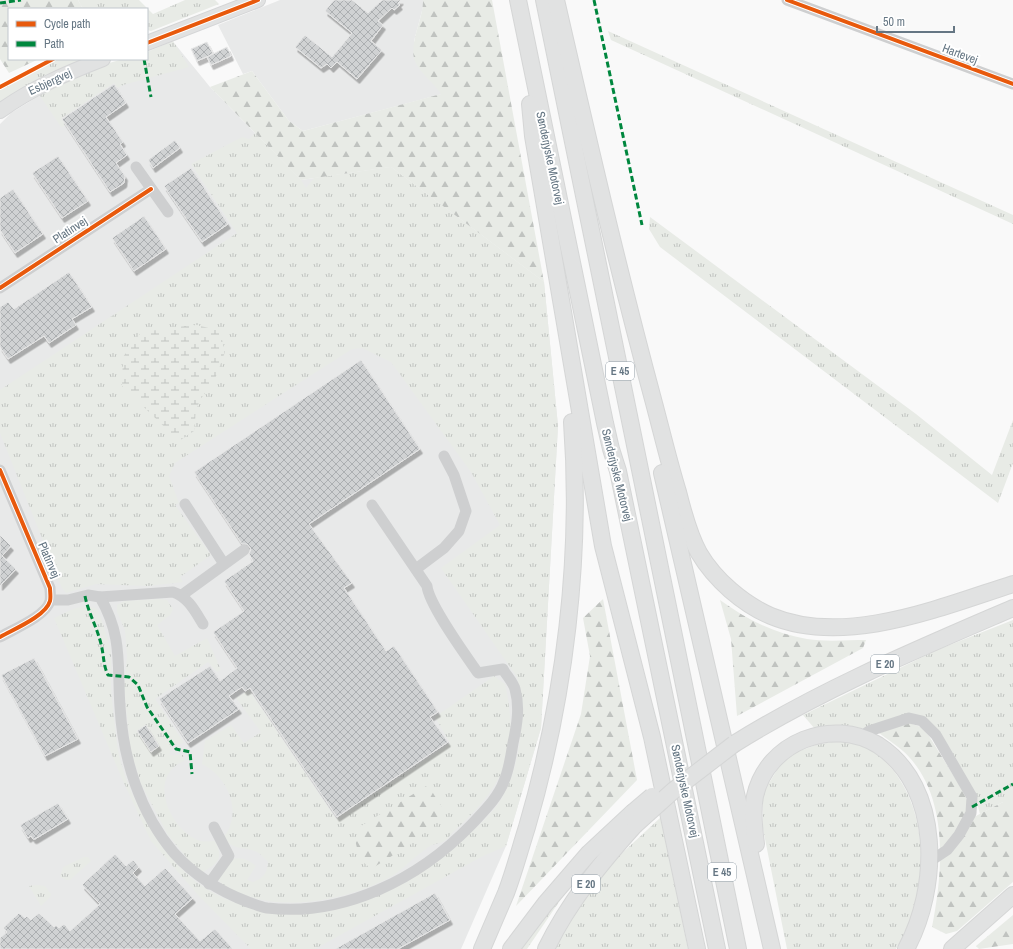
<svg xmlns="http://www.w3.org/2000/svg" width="1013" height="949" font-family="'Archivo Narrow',sans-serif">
<defs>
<pattern id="grass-tufts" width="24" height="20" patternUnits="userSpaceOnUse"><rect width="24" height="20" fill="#e8ebe6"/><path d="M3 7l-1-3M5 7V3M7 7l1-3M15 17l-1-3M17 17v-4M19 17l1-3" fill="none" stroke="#c0c3c0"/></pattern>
<pattern id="forest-firs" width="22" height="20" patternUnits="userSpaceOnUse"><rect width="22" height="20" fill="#e8ebe6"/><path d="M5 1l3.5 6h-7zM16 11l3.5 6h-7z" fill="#c0c3c0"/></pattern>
<pattern id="wetland-marsh" width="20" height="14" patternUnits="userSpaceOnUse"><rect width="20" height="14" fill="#e8ebe6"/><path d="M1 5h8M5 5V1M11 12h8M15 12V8" fill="none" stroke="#c0c3c0"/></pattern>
<pattern id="building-cross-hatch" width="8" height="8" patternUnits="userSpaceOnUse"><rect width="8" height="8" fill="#d0d2d3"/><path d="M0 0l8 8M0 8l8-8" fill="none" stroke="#acafb1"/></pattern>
<filter id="shadow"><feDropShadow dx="2.5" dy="4.5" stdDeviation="0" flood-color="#0004"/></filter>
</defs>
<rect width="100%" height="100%" fill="#f9f9f9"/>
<!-- built -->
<g fill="#e8e9e9">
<path d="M280 0H423V7L414 41 442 94 303 131 289 121 252 71 243 74 218 25Z"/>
<path d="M175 44 210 87 301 180 391 167 544 282 558 426 541 728 506 846 461 949H0V124L11 113 47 91 147 59V54Z"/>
</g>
<!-- grass -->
<g fill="url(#grass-tufts)">
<path d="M78 0H139L153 14 185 0H215L219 4 151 31 147 30V9H83Z"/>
<path d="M608 31 1013 215V224L611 40Z"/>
<path d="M173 41 189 67 123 85 118 88 114 83 62 118 65 126 61 127 38 93 99 66 123 59H147V52Z"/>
<path d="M59 59H90L0 105V89L4 86 32 70Z"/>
<path d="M255 133 301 180 306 188 314 178 391 167 544 282 558 426 541 728 506 846 481 857 315 949H251L199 896 151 841 123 781 54 618C68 612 83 601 98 610 102 622 107 635 110 647 112 660 111 673 111 686 112 705 115 726 117 744 123 785 149 831 175 862 252 949 390 909 465 838 478 826 493 813 502 798 522 761 525 717 517 677L441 568 500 525 471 472 391 362 362 348 352 349 175 463 169 476 179 503 175 505 211 555 180 577 183 582 148 586 96 584 66 593 62 588 0 433V390L237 233 191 164 242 137 249 139Z"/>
<path d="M650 217 916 414 992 475 1013 420V463L998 503 660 247 649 229Z"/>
<path d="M160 599 167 600 173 609 170 615 157 625 175 656 207 638 221 670 217 672 208 662 155 699 184 743 170 745 171 749 169 755H183L184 761C146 776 170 831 200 841 205 842 210 841 215 841 224 858 218 863 203 872L196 869 168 835 141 784 130 748 124 687 127 656 125 630 117 612V605L124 601Z"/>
<path d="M1013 620V802H1003L980 814 975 795 930 722 865 728 815 729 803 715 937 650Z"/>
<path d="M494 676 505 684C511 710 514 741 504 767 493 793 474 813 454 831 451 834 447 840 443 842 441 843 437 843 435 844 430 845 426 849 422 852 411 859 406 867 395 874 358 897 300 909 258 899 243 895 229 892 218 880L231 859C241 857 248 859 256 866L247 880 253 882C264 878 267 873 268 862 265 859 261 854 257 852 244 846 232 851 224 837 243 811 228 777 202 764L205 741 231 725 244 743 261 732 236 698 249 690 336 819 450 743 435 717Z"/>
<path d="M842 740C851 743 863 745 871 750 933 792 932 891 896 949H787L763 829V793L780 765 794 753 816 745Z"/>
<path d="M661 817 688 949H551L605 869Z"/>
<path d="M84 857H88L91 861 70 880H66L60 877 63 867Z"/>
<path d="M578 874 527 949H517Z"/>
<path d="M37 885 45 886 51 894 50 897 41 906 29 886Z"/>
</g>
<!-- forest -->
<g fill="url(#forest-firs)">
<path d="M0 0H78L83 9H9V59H39L9 73 0 59Z"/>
<path d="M423 0H492L544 282 391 167 301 180 210 87 252 71 289 121 303 131 441 94C435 84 419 72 415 61 408 45 424 17 423 0Z"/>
<path d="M603 599 637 780 516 906 581 714 590 656 583 618Z"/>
<path d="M720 600C746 619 775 634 807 639 826 642 847 640 866 640L863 648 737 716 731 639Z"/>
<path d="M909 723 921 727 929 736 965 794 972 818 1003 802H1013V882L957 931 946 934 932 927C943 871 950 794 903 751 896 745 887 739 879 733Z"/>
<path d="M428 785 446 814 411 844 371 869 360 859 355 840 361 826Z"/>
<path d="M1013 915V944L979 949 976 946Z"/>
</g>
<!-- wetland -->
<path fill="url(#wetland-marsh)" d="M197 325 220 331 225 352 215 379 200 400 196 410 194 431 179 441 122 386 123 357 142 331C160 331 178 326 197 325Z"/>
<!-- building -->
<g fill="url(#building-cross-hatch)" stroke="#e8e8e8" filter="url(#shadow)">
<path d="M334 0H352L368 13 382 0H401L398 3 400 5 394 10 392 8 378 21 383 25 371 41 382 50 357 79 337 62 331 68 327 64 321 68 295 47 305 35 332 57 352 33 325 11Z"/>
<path d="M207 42 213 54 197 61 191 49Z"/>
<path d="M227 47 231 56 211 65 207 57Z"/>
<path d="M114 84 126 103 106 117 123 142 120 144 127 155 116 163 125 176 124 183 110 192 62 119Z"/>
<path d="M175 140 180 148 153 168 148 160Z"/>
<path d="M58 156 88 201 62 218 32 173Z"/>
<path d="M191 168 228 224 202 242 164 186Z"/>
<path d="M13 189 43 234 15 253 0 230V198Z"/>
<path d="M144 216 166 249 134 271 112 238Z"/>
<path d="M69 272 92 307 72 319 76 325 49 343 44 336 8 359 0 347V307L8 302 14 309Z"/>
<path d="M361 360 420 449 309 524 352 583 344 588 386 651 394 646 438 712 430 717 448 742 337 817 250 688 245 691 242 687 229 696 239 709 188 743 159 699 210 666 220 681 237 668 213 632 244 611 224 581 253 561 249 554 251 549 247 544H242L194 472Z"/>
<path d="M0 535 11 546 2 556 16 569 0 586Z"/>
<path d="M34 658 78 739 45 756 1 675Z"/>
<path d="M146 725 159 746 151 752 137 731Z"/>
<path d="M58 803 68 819 35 839H33L31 836 28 838 20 825Z"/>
<path d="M115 854 126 866 133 860 139 867 133 873 145 886 165 868 193 898 175 914 200 941 215 929 233 949H0V938L7 932 3 928 19 913 25 918 27 916 31 920 39 913 54 927 56 925 59 928 64 924 70 931 100 904 82 885Z"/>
<path d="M435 893 450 920 398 949H335Z"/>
</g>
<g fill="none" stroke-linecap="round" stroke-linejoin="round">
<defs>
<g id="major">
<path d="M147 43 258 0"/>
<path d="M0 111C32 88 67 73 103 59"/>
</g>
<g id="highway">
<path d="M518 0 605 423 611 449 618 471 717 949"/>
<path d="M544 0 738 949"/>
<path d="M556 0C587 135 618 270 654 403 662 433 669 463 678 492 683 512 689 535 699 553 715 580 743 604 771 616 845 647 941 607 1013 584"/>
<path d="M530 104 533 136 603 546 652 737 697 949"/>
<path d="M662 473 772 949"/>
<path d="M734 744C822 689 918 649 1013 608"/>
<path d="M756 844C754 829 752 811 755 796 767 742 832 717 878 745 943 787 939 889 906 949"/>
<path d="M482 949C490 930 498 912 506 893 514 872 520 849 527 827 565 697 582 557 572 422"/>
<path d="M511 949 545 904 589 853 632 813"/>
<path d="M546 949C568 903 601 863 635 825"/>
<path d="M952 949 1013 895"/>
</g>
</defs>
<!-- major casing -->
<use href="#major" stroke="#d5d6d7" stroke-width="16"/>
<!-- highway casing -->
<use href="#highway" stroke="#d5d6d6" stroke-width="18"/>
<!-- minor -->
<g stroke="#cecfd0" stroke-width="11">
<path d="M787 0 1013 84"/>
<path d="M136 167 168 212"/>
<path d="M0 288 151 189"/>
<path d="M0 470 50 588C50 592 51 597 50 601 46 616 14 629 0 637"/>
<path d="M185 504 224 564"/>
<path d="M416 569 444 548 459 531 466 511 454 475 444 456"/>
<path d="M182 595 244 550"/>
<path d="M100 597 173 592C188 597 195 611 203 624"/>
<path d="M51 600H68L88 595 100 597C123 637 117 664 120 707 123 759 140 813 174 853 195 876 219 891 248 902 254 904 261 907 267 908 343 917 419 879 471 825 483 812 498 798 504 781 509 770 511 755 513 743 517 725 520 707 515 689 513 682 506 675 503 669L478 673C465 654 429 605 427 586L372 505"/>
<path d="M860 737 869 731 909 718 922 721 936 735 972 797 971 813 959 835 947 850 929 862"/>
<path d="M209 884 229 856 214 827"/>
</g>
<!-- major -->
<use href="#major" stroke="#e1e2e2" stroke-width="14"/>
<!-- highway -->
<use href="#highway" stroke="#e1e2e2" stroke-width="16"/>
<defs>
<g id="highway-bridge">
<path d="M632 813 652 796"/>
<path d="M635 825 674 790 734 744"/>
</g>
</defs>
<!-- highway-bridge casing -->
<use href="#highway-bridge" stroke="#d5d6d6" stroke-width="18" stroke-linecap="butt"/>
<!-- highway-bridge -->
<use href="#highway-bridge" stroke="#e1e2e2" stroke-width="16"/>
<!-- quiet -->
<g stroke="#00873e" stroke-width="3" stroke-dasharray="6 3" stroke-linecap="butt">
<path d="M594 0 642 225"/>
<path d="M0 3 21 0"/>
<path d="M144 59 151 97"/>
<path d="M85 596C88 612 97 627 101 644 104 655 103 665 108 675L129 677 138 685 147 707 176 749 190 752 192 774"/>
<path d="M972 807 1013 784"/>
</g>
<defs>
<g id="cycleway">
<path d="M787 0 1013 84"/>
<path d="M147 43 258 0"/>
<path d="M0 87 53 59"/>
<path d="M0 288 151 189"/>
<path d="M0 470 50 588C50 592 51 597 50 601 46 616 14 629 0 637"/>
</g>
</defs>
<!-- cycleway casing -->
<use href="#cycleway" stroke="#fff" stroke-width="6"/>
<!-- cycleway -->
<use href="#cycleway" stroke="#e8590c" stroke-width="4"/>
</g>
<g text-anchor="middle" stroke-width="4" stroke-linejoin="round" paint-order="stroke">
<!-- shield labels -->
<g fill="#fff" stroke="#939fa8" stroke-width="1">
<rect x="606" y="362" width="28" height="18" rx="3"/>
<rect x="871" y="655" width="28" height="18" rx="3"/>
<rect x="708" y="863" width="28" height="18" rx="3"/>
<rect x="572" y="875" width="28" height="18" rx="3"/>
</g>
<g font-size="11" font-weight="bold" fill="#657683">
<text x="620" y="375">E 45</text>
<text x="885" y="668">E 20</text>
<text x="722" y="876">E 45</text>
<text x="586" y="888">E 20</text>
</g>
<!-- street labels -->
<g font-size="12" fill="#657683" stroke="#fff">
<text transform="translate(960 54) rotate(21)" y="4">Hartevej</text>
<text transform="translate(50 82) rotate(-25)" y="4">Esbjergvej</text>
<text transform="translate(550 158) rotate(78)" y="4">Sønderjyske Motorvej</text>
<text transform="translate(70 230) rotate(-33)" y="4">Platinvej</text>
<text transform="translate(617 475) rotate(76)" y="4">Sønderjyske Motorvej</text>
<text transform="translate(49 560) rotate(67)" y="4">Platinvej</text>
<text transform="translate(685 791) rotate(78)" y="4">Sønderjyske Motorvej</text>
</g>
</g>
<!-- legend -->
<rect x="8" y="8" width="140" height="52" fill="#ffffff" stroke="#c1c8cd"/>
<rect x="16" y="21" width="20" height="6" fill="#e8590c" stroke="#c1c8cd"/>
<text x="44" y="28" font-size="12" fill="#657683">Cycle path</text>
<rect x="16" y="41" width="20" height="6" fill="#00873e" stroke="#c1c8cd"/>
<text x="44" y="48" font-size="12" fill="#657683">Path</text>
<!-- scale -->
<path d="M877 26v6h77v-6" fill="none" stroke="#657683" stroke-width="2"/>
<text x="883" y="26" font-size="12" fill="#657683" stroke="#ffffff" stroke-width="3" paint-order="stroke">50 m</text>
</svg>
